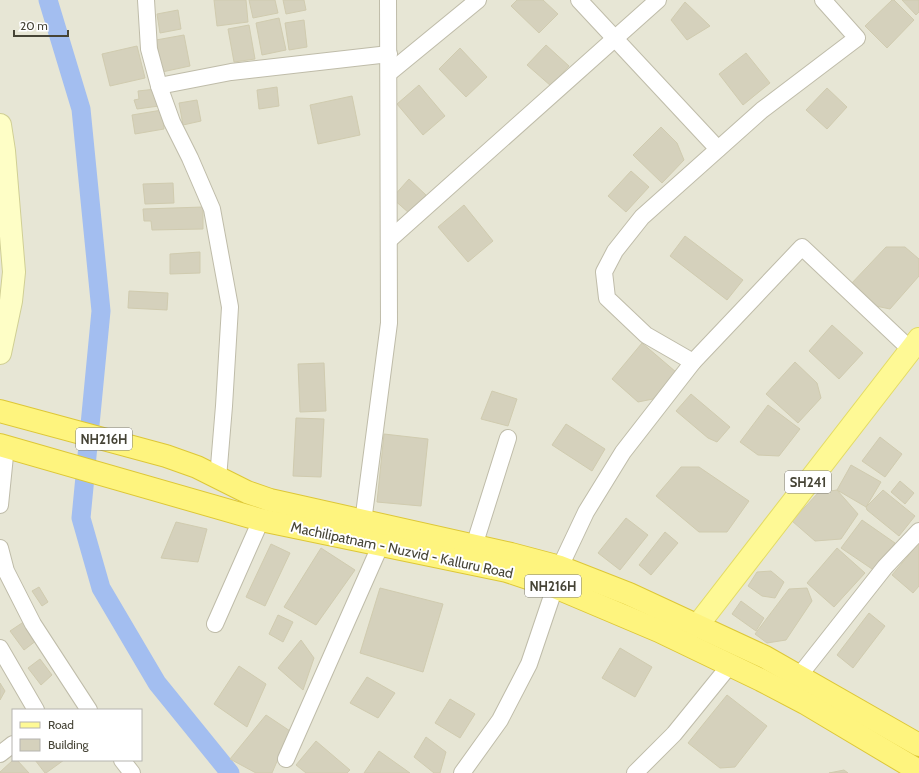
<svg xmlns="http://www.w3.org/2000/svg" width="919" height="773" font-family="Cabin,sans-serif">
<rect width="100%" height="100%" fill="#f3f2e7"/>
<!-- residential -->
<path fill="#e7e6d5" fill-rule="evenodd" d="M0 0H919V773H0ZM13 710H141V760H13Z"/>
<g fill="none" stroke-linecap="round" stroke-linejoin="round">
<!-- canal -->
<path stroke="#a3bef0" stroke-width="19" d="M48 0 81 109 101 311 81 518 101 588 157 683 230 773"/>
</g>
<!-- building -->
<g fill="#d5d1bc" stroke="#d0cbaf">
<path d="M214 0H246L248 22 217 26Z"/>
<path d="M249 0H275L278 13 253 18Z"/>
<path d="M283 0H304L306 10 286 14Z"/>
<path d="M517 0H543L558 14 539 33 511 6Z"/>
<path d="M892 0H894L914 20 887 48 865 26Z"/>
<path d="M902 0H919V12L916 15Z"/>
<path d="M685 2 710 26 687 40 671 20Z"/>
<path d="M178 10 181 29 160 33 157 14Z"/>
<path d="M279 18 286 50 262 55 256 23Z"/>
<path d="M304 20 307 47 289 50 285 23Z"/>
<path d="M249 25 255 59 234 62 228 29Z"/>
<path d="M184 35 190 66 162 72 156 40Z"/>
<path d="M546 45 569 66 551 86 527 65Z"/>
<path d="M137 46 145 78 110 86 102 54Z"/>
<path d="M460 48 487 77 466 97 439 69Z"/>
<path d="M746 53 770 83 743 105 719 74Z"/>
<path d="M419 85 445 116 423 135 397 104Z"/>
<path d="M277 87 279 106 259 109 257 90Z"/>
<path d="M827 88 847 107 827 129 806 110Z"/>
<path d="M156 89 159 106 137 109 134 100 139 99 138 91Z"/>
<path d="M352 96 360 135 318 144 310 105Z"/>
<path d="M197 100 201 121 183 125 179 103Z"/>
<path d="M162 110 164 129 135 134 132 115Z"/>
<path d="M661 127 677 143 684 160 662 183 633 155Z"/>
<path d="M631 171 649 187 626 212 608 196Z"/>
<path d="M409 179 426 195 409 213 392 198Z"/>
<path d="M173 183 174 203 145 204 143 184Z"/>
<path d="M464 205 493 241 468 262 438 227Z"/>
<path d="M203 207V229L152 230 151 221H144L143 209Z"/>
<path d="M685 236 743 280 727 300 670 256Z"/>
<path d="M886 247H905L919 259V276L890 309 871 305 850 285Z"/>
<path d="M200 252V273L170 274V254Z"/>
<path d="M129 291 168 293 167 310 128 308Z"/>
<path d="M832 325 863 353 839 379 809 351Z"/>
<path d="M642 343 676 372 653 399 638 402 612 379Z"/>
<path d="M795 362 817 383 821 398 798 423 766 394Z"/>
<path d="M324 363 326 411 300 412 298 364Z"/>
<path d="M492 391 517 399 508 426 481 419Z"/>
<path d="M691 394 730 427 717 442 708 438 676 411Z"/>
<path d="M768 405 800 429 779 456 758 455 740 442Z"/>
<path d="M296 418 324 419 321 477 293 476Z"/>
<path d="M566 424 605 449 592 471 552 445Z"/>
<path d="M384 434 428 439 421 506 377 502Z"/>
<path d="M880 437 902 454 885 477 862 461Z"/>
<path d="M851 465 881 482 866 507 837 490Z"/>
<path d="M681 467H699L749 501 727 532H699L656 496Z"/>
<path d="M900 481 914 493 905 504 891 492Z"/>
<path d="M837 490 858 514 841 539 815 541 792 521 818 493Z"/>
<path d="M883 490 915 516 899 536 867 510 866 507Z"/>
<path d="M626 518 648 535 620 570 598 553Z"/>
<path d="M862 520 895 543 875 571 841 548Z"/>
<path d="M176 522 207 529 198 562 161 558Z"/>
<path d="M665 532 678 543 651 575 639 565Z"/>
<path d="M919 543V586L913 593 892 575Z"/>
<path d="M271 544 290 553 265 606 246 597Z"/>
<path d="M321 548 355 570 316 625 284 607Z"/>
<path d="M837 548 865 573 834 607 807 583Z"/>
<path d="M771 571 784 582 775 598 762 596 748 586 757 572Z"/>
<path d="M39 587 48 602 42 606 32 591Z"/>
<path d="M380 588 443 604 423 672 360 653Z"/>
<path d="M807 588 812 601 786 640 767 643 755 634 789 589Z"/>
<path d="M741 601 764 618 756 631 732 614Z"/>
<path d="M869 613 885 626 853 668 837 655Z"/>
<path d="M278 615 293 622 283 642 269 634Z"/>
<path d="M28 619 41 637 24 650 10 631Z"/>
<path d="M301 640 314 658 303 690 278 668Z"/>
<path d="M620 648 652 667 635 697 602 678Z"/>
<path d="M40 659 52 675 41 685 28 668Z"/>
<path d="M239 666 266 684 247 727 214 704Z"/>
<path d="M367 677 395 693 378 718 350 703Z"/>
<path d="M0 683 5 691 0 700Z"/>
<path d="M727 695 767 726 735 767 720 768 688 743Z"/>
<path d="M450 699 475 714 460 738 435 723Z"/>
<path d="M266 715 290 731 272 773H256L230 759Z"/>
<path d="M426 737 446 752 440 773H434L414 757Z"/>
<path d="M316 741 350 770 347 773H306L296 765Z"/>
<path d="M379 751 410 773H364Z"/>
<path d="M13 760H17L29 773H0V772Z"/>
<path d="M35 760H64L46 773H45Z"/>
<path d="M844 770 848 773H829Z"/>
</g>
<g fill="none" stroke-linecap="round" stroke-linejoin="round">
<defs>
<g id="minor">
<path d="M146 0 149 49 159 86 172 122 190 158 212 209 230 307 224 406 218 478"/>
<path d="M579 0 718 149"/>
<path d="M389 73 478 0"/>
<path d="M159 86 231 72 389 54"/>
<path d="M389 240 658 0"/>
<path d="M693 362 646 335 607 298 604 272 615 251 642 217 762 110 857 38 823 0"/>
<path d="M0 505 6 446"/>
<path d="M363 522 389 323 388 0"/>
<path d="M474 546 508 438"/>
<path d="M0 548 6 571 33 624 89 710"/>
<path d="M560 567 586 512 623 452 693 362 802 247 911 350"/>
<path d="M215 624 261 520"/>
<path d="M0 648 36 710"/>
<path d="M799 676 885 567 919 531"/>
<path d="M0 754 13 744"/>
<path d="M286 759 381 544"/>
<path d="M122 760 132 773"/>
<path d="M462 773 500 720 529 664 555 587"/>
<path d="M635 773 674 734 730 665"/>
</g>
<path id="secondary" d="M0 125 4 151 14 272 11 301 0 353"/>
<path id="primary" d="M697 626 919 339"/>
<g id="trunk">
<path d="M0 411 166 456 197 467 247 492 270 500 511 554 560 567 629 594 765 657 919 745"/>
<path d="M0 445 261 520 507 571 555 587 659 631 761 680 805 703 919 771"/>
</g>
</defs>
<!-- minor casing -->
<use href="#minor" stroke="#bfbca9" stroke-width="18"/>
<!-- secondary casing -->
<use href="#secondary" stroke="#d0cf94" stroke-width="24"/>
<!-- primary casing -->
<use href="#primary" stroke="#e3db65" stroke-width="24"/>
<!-- trunk casing -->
<use href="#trunk" stroke="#ddc737" stroke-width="24"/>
<!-- minor -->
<use href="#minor" stroke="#fff" stroke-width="16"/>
<!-- secondary -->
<use href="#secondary" stroke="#fefec6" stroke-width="22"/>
<!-- primary -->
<use href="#primary" stroke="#fef995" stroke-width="22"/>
<!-- trunk -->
<use href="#trunk" stroke="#fef47e" stroke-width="22"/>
</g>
<g text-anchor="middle" stroke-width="4" stroke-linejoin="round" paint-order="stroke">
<!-- shield labels -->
<g fill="#fff" stroke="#7e7c72" stroke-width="1">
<rect x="76" y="428" width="56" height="22" rx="3"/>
<rect x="785" y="471" width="46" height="22" rx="3"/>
<rect x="525" y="575" width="56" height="22" rx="3"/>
</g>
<g font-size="13" font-weight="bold" fill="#464436">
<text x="104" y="444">NH216H</text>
<text x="808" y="487">SH241</text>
<text x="553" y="591">NH216H</text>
</g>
<!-- street labels -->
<g font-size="14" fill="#464436" stroke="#fff">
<text transform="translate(402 550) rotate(12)" y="5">Machilipatnam - Nuzvid - Kalluru Road</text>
</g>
</g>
<!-- legend -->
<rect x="12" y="709" width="130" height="52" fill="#ffffff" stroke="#b5b4af"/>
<rect x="20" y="722" width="20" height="6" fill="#fef995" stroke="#b5b4af"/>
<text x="48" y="729" font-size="12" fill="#464436">Road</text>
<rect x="20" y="739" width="20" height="12" fill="#d5d1bc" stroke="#b5b4af"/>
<text x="48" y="749" font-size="12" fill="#464436">Building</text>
<!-- scale -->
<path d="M14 30v6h54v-6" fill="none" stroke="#464436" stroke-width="2"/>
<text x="20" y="30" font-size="12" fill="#464436" stroke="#ffffff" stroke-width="3" paint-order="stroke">20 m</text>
</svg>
